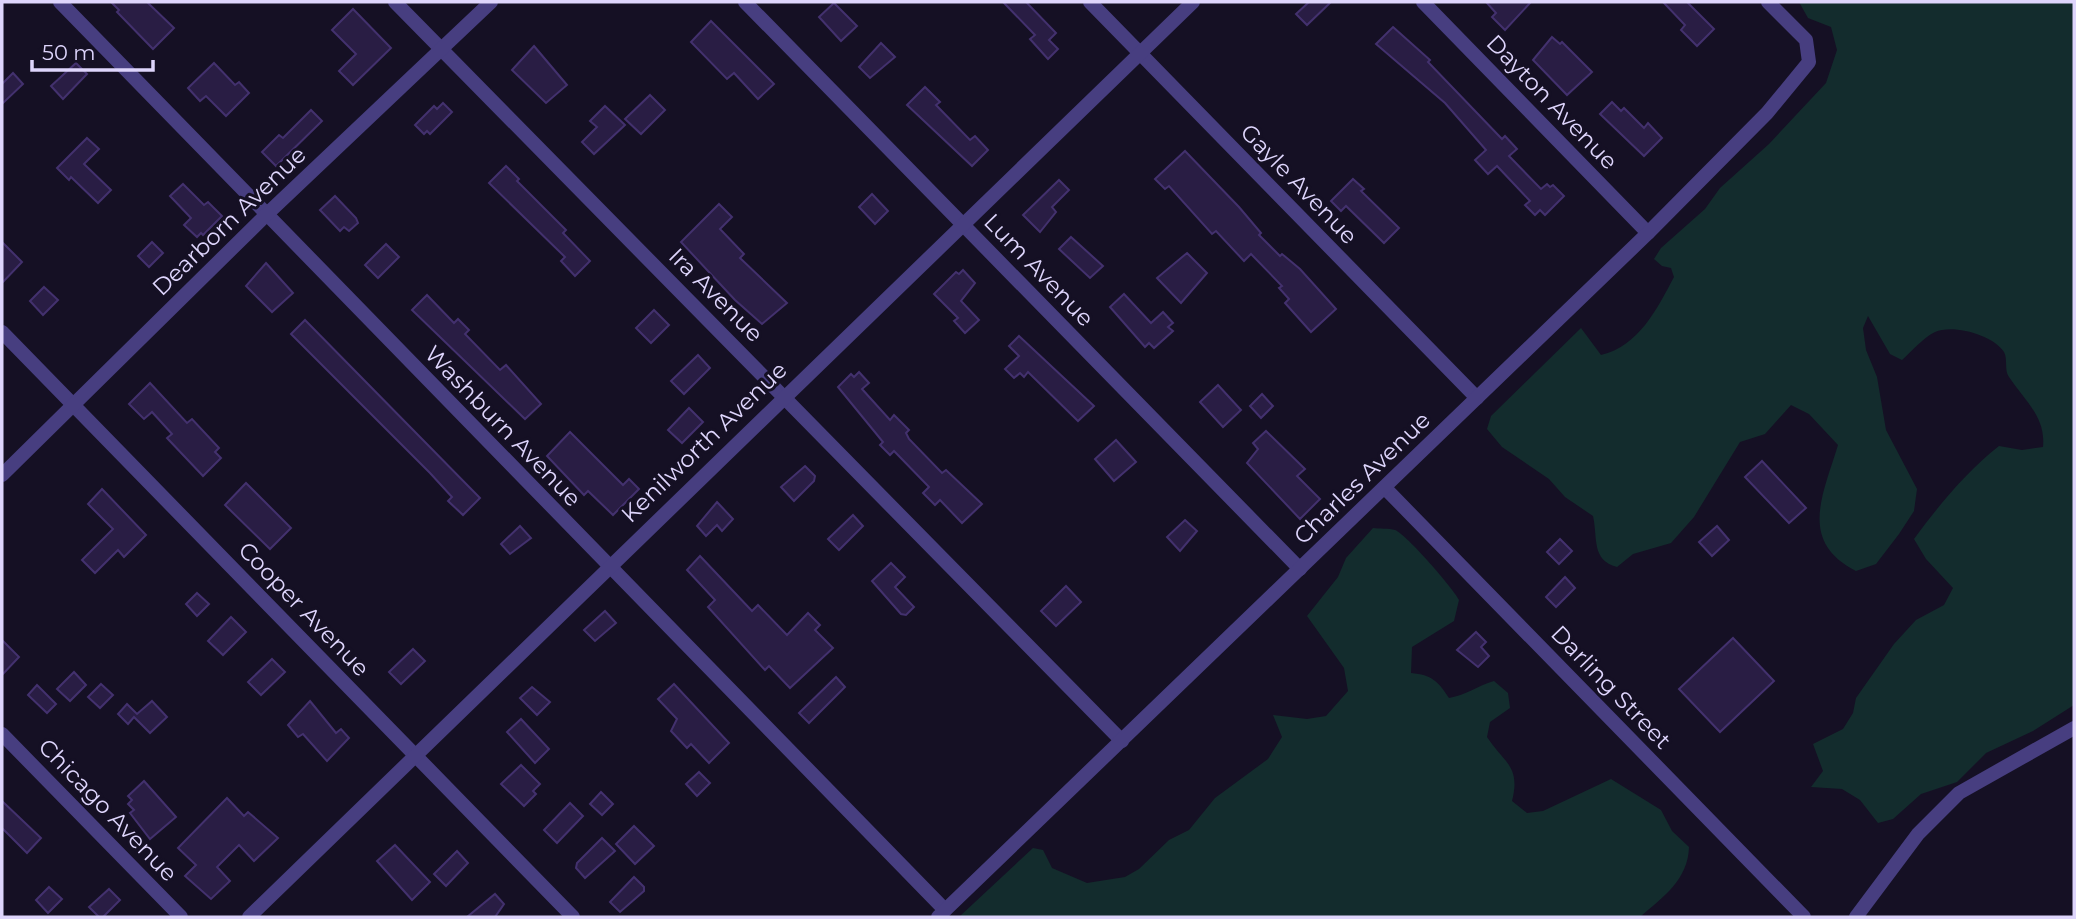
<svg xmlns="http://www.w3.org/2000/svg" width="2076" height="919" font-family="Montserrat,sans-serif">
<rect width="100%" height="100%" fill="#151024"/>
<!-- green -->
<g fill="#132c2d">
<path d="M1799 2H2074V705L2033 731 1986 753 1957 782 1921 794 1893 819 1878 823 1860 800 1842 789 1811 787 1823 771 1813 744 1843 729 1853 713 1856 698 1894 644 1916 620 1944 605 1953 588 1926 559 1914 539C1939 505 1966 472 1999 446L2022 450 2043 447C2046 417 2025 401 2009 377 2004 370 2008 359 2004 352 1993 335 1953 324 1935 332 1924 337 1912 351 1902 360L1890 354 1868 316 1863 328 1866 350 1877 377 1886 430 1917 489 1914 511 1899 534 1876 564 1856 571C1798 541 1823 495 1838 445L1809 414 1791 405 1765 434 1740 442 1694 517 1671 543 1633 554 1617 567C1591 560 1598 538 1593 516L1565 497 1549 479 1502 447 1487 429 1491 416 1581 328 1601 355C1639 346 1657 309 1674 277L1671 268 1662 266 1654 259 1661 248 1705 209 1720 188 1769 144 1826 83 1837 50 1831 27 1808 18Z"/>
<path d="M1373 528C1379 529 1389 528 1395 530 1407 535 1453 588 1459 600L1454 621 1412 647 1411 673C1432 675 1438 681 1449 698 1467 695 1477 686 1494 681L1508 693 1510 708 1490 722 1487 737C1504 763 1521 766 1512 801L1527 813 1543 811 1611 779 1661 810 1672 831 1689 847C1688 880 1663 897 1640 917H959L1033 848 1043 850 1052 868 1087 883 1125 877 1139 869 1169 840 1189 830 1215 798 1268 759 1282 737 1273 715 1307 719 1326 716 1348 691 1344 668 1307 616 1338 577 1346 558Z"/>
</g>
<!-- building -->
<g fill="#291d44" stroke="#43316e" stroke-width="2">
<path d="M111 2H147L174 28 153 49 117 12 119 10Z"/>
<path d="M1003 2H1026L1056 33 1049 40 1058 49 1048 59 1030 39 1035 35Z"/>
<path d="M1309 2H1331L1307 25 1296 14Z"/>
<path d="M1486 2H1531L1505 30 1492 17 1496 13Z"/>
<path d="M1663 2H1687L1714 29 1697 46 1681 30 1685 25Z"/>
<path d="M834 3 857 26 841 41 819 17Z"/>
<path d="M353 9 391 48 353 85 339 71 356 54 332 30Z"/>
<path d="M711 21 774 84 758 99 734 73 727 79 691 42Z"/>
<path d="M1393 27 1430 60 1428 62 1502 139 1505 136 1517 149 1509 156 1541 189 1547 184 1550 187 1553 185 1564 196 1545 215 1540 210 1535 215 1525 205 1530 201 1497 166 1488 174 1475 160 1486 150 1445 103 1376 44Z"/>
<path d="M1552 37 1560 44 1562 42 1592 72 1567 95 1533 60Z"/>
<path d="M881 43 895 57 870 78 859 67Z"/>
<path d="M534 46 567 85 546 103 512 70Z"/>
<path d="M76 63 87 74 63 99 51 86Z"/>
<path d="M214 63 235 85 239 82 249 93 226 116 206 96 200 101 188 88Z"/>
<path d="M13 73 23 84 2 104V84Z"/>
<path d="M925 87 940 102 936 105 970 140 975 136 988 150 972 166 907 105Z"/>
<path d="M650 95 665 110 641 134 625 119Z"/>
<path d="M1612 102 1621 111 1624 108 1644 128 1648 123 1662 138 1644 156 1600 114Z"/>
<path d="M443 103 452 112 430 134 427 131 424 134 415 125 434 106 437 109Z"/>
<path d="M605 106 625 125 594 154 582 142 597 127 590 121Z"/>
<path d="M311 110 322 121 276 166 262 152 279 135 283 138Z"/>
<path d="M87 138 99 149 84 164 111 190 98 203 71 177 69 180 57 168Z"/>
<path d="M1185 151 1239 207 1261 233 1259 235 1280 256 1282 254 1300 269 1336 309 1311 332 1285 303 1289 299 1279 288 1282 286 1251 254 1244 261 1216 231 1212 234 1169 186 1165 189 1155 179Z"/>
<path d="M506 166 519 179 517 181 566 230 563 233 590 261 575 276 561 261 565 257 489 183Z"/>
<path d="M1353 179 1364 189 1361 191 1399 228 1384 243 1346 206 1341 211 1331 201Z"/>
<path d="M1059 180 1069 190 1052 207 1056 212 1040 232 1023 215Z"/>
<path d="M183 184 204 205 208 202 222 216 203 235 201 233 197 237 184 225 191 218 170 196Z"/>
<path d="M872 194 888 211 875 224 859 207Z"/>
<path d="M335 196 356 218 358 223 349 231 344 227 340 231 320 210Z"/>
<path d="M719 204 732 217 720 229 744 254 740 258 787 303 762 324 735 300 681 242Z"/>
<path d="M1071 237 1103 266 1090 278 1059 249Z"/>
<path d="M2 242 22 262 2 283Z"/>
<path d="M152 242 163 253 149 267 138 256Z"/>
<path d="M386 244 399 257 378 278 365 265Z"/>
<path d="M1187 253 1207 273 1181 303 1157 278Z"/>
<path d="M266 263 293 293 272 312 246 286Z"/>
<path d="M963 270 975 283 961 301 979 320 965 333 954 321 958 318 934 294 956 272 959 274Z"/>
<path d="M44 287 58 300 43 315 30 301Z"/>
<path d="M1124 294 1151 323 1163 312 1173 323 1168 327 1173 331 1154 348 1149 343 1145 347 1110 307Z"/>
<path d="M427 295 454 323 458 319 469 330 465 334 500 370 506 365 541 404 525 419 412 310Z"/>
<path d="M654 310 669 325 651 343 636 328Z"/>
<path d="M305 320 480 498 463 515 448 501 452 497 430 473 291 334Z"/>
<path d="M1019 336 1094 406 1078 421 1028 372 1024 377 1020 373 1014 378 1005 369 1019 356 1009 346Z"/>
<path d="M698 355 710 368 684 394 671 381Z"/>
<path d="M859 372 869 383 862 389 890 420 894 415 909 430 906 433 909 439 942 473 946 470 982 504 962 523 940 500 935 505 923 493 929 487 894 451 890 455 880 445 883 442 838 387 851 374 854 377Z"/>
<path d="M150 383 187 423 192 419 219 448 215 452 221 458 203 476 167 438 172 434 152 412 144 419 129 404Z"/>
<path d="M1218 385 1241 410 1223 427 1200 402Z"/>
<path d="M1262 394 1273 406 1261 418 1250 406Z"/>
<path d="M689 408 703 422 682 443 668 430Z"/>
<path d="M1266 431 1305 469 1297 476 1320 499 1300 519 1247 463 1258 449 1253 443Z"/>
<path d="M570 432 623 485 629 479 639 489 613 515 588 491 584 495 547 456Z"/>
<path d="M1116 440 1136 462 1114 481 1095 459Z"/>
<path d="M1762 461 1806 508 1789 523 1745 477Z"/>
<path d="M805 466 815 476 814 481 794 501 781 487Z"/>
<path d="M246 483 291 528 270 549 225 505Z"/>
<path d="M102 489 146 535 124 557 118 550 95 573 82 560 113 529 88 504Z"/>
<path d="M717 502 733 519 722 531 717 525 706 536 697 526Z"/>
<path d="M853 515 863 526 839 550 828 539Z"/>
<path d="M1185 520 1197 531 1180 551 1167 537Z"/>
<path d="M520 526 531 538 510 554 501 544Z"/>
<path d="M1717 526 1729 540 1712 556 1699 542Z"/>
<path d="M1560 539 1572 551 1559 564 1547 552Z"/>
<path d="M700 556 752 611 758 605 787 635 808 613 820 625 815 630 833 648 790 688 769 666 765 670 708 607 715 600 687 570Z"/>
<path d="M891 563 905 577 895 587 914 607 906 615 901 614 872 581Z"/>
<path d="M1565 577 1575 588 1556 607 1546 597Z"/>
<path d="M1066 586 1081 602 1056 626 1041 611Z"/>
<path d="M197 593 209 604 197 616 186 604Z"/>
<path d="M605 611 616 623 595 641 584 630Z"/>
<path d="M231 617 246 632 223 655 208 641Z"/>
<path d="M1476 632 1486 642 1481 647 1489 656 1478 667 1457 650Z"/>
<path d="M1733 638 1774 681 1720 732 1679 689Z"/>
<path d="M2 640 19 657 2 675Z"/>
<path d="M413 649 425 661 401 684 389 672Z"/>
<path d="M272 659 285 672 261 695 248 682Z"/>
<path d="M74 672 86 685 70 701 57 689Z"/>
<path d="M836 677 845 687 809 723 799 713Z"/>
<path d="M101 684 113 695 100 708 88 697Z"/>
<path d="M674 684 729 743 709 763 691 744 687 748 671 731 677 719 658 699Z"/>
<path d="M37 685 56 704 47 713 28 695Z"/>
<path d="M532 687 550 702 537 715 520 698Z"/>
<path d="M152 701 167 717 150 733 134 717 128 724 118 714 127 704 137 714Z"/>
<path d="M310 701 336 733 341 729 349 738 327 761 303 734 298 737 288 725Z"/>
<path d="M521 719 549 749 535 763 507 732Z"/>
<path d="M521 765 540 784 533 791 536 794 524 806 501 784Z"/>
<path d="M699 772 710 783 697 796 686 784Z"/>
<path d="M144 781 176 817 150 839 130 813 134 810 128 804 132 800 128 796Z"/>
<path d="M601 792 613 804 602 815 590 804Z"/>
<path d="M227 798 244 816 248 812 278 838 254 861 239 845 217 867 230 881 211 899 185 876 196 865 178 848Z"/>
<path d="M2 801 41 838 27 853 2 828Z"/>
<path d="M570 803 583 816 557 843 544 830Z"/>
<path d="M634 826 654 846 635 864 616 844Z"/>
<path d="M602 838 615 851 585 878 576 868 577 863Z"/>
<path d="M395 845 430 882 412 900 377 861Z"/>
<path d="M457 851 468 863 446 886 434 874Z"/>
<path d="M634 877 644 887V891L620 912 610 902Z"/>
<path d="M49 887 62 899 48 913 36 900Z"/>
<path d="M109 889 120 900 103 917H99L89 907Z"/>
<path d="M495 894 504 904 495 917H467Z"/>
</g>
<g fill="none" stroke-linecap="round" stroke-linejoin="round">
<!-- minor -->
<g stroke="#473e80" stroke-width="14">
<path d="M60 2 945 910"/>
<path d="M395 2 1122 741"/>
<path d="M745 2 1300 569"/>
<path d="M1090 2 1477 398"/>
<path d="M1423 2 1648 233"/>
<path d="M2 332 573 917"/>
<path d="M2 475 266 215 491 2"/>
<path d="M1385 488 1804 917"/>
<path d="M2 734 181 917"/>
<path d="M249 917 1193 2"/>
<path d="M938 917 1648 233 1767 113 1809 62 1806 40 1768 2"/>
<path d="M1856 917 1918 834 1959 793 2074 728"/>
</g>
</g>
<g text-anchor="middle" stroke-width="6" stroke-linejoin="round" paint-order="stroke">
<!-- street labels -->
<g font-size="23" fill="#ded5fc" stroke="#151024">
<text transform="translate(1552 102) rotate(46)" y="8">Dayton Avenue</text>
<text transform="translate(1299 184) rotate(46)" y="8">Gayle Avenue</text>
<text transform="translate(229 221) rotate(-44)" y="8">Dearborn Avenue</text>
<text transform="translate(1039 270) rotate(46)" y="8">Lum Avenue</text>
<text transform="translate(716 295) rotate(45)" y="8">Ira Avenue</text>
<text transform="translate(503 426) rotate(46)" y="8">Washburn Avenue</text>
<text transform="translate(704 442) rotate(-44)" y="8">Kenilworth Avenue</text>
<text transform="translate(1362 478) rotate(-44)" y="8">Charles Avenue</text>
<text transform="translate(304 609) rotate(46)" y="8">Cooper Avenue</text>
<text transform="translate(1611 687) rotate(46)" y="8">Darling Street</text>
<text transform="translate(108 810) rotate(46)" y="8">Chicago Avenue</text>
</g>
</g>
<!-- border -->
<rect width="2076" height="919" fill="none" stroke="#ded5fc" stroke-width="7"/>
<!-- scale -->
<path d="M32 60v10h121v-10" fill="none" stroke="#ded5fc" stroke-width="3.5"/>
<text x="42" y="60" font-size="21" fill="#ded5fc" stroke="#151024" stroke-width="5" paint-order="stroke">50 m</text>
</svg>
